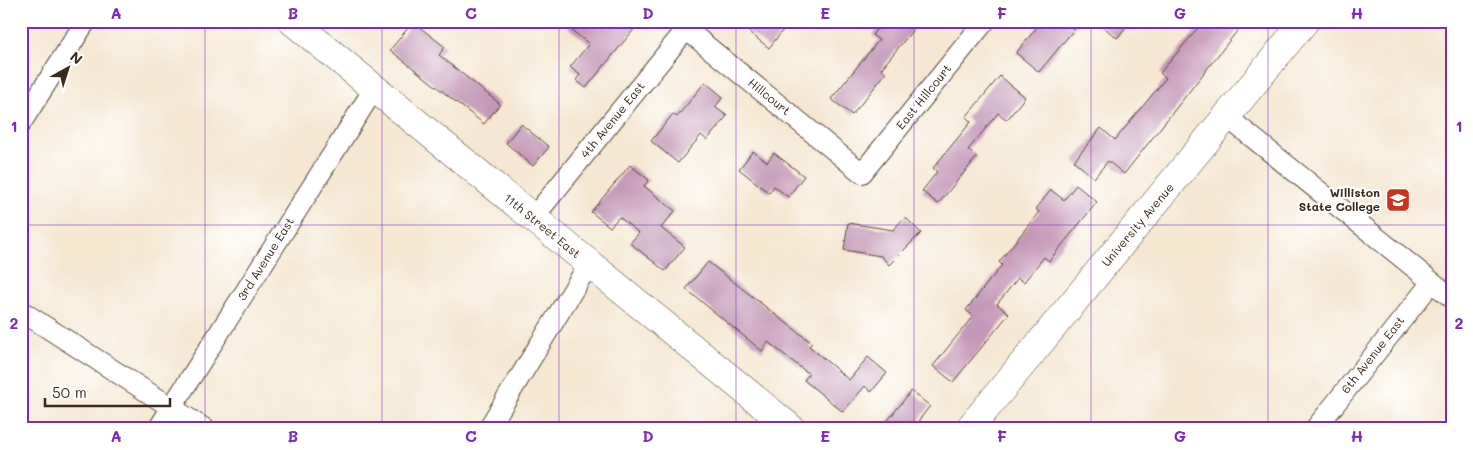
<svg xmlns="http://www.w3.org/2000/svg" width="1473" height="450" font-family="Mali,sans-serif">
<rect width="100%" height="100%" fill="#fff"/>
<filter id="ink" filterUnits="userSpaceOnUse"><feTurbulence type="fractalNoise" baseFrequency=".02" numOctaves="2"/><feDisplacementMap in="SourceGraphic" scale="10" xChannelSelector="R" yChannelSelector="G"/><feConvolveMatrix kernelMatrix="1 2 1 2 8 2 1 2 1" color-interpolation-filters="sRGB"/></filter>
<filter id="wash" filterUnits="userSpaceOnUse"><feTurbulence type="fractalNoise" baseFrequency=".0096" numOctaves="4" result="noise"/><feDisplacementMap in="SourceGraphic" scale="20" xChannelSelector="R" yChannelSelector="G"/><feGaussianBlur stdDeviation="1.12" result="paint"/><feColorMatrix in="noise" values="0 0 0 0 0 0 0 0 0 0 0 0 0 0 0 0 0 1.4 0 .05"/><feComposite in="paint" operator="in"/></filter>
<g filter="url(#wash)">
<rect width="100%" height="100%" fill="#f5e7d1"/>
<g id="blocks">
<!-- building -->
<g fill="#c498b7">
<path d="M560 21H628L635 28 586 88 576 80 580 75 570 67 589 44Z"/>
<path d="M735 21H790L769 48Z"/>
<path d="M883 21H920L881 69 886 73 852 115 831 99 879 40 872 35Z"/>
<path d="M1042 21H1081L1039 72 1016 53Z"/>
<path d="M1096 21H1131L1117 38Z"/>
<path d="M1204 21H1245L1124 174 1108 161 1094 178 1074 161 1101 128 1115 140 1166 78 1160 73Z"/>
<path d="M413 22 445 47 439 55 500 104 484 124 390 50Z"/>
<path d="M1000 76 1025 97 1007 120 998 113 968 150 977 157 938 204 922 191 937 172 933 168 971 122 966 117Z"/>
<path d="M705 82 723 97 715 107 727 116 707 140 701 135 678 163 651 141 673 114 677 117Z"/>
<path d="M521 124 549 147 533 166 506 143Z"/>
<path d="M753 151 767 162 774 153 804 176 788 197 774 186 769 193 739 169Z"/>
<path d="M630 165 649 180 644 186 675 211 661 228 685 247 665 271 630 243 639 233 619 217 610 227 591 212Z"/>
<path d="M1076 185 1097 202 1049 261 1044 257 1024 282 1018 278 997 304 1009 314 953 382 933 366 973 316 966 310 1002 265 999 262 1039 212 1036 209 1051 190 1064 200Z"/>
<path d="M905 217 921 233 889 265 881 256 844 250 848 223 893 230Z"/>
<path d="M708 262 812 343 809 346 849 380 868 357 887 373 871 392 865 386 843 412 804 380 809 374 768 342 762 351 686 289Z"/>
<path d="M911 391 930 406 919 420 930 429H881Z"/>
</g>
</g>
</g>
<g filter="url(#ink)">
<use href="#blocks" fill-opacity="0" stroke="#574639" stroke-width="1"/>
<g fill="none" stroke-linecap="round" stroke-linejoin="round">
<defs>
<g id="street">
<path d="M676 21 862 173 985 21"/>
<path d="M1227 117 1452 298"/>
<path d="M21 123 86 21"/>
<path d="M533 218 693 21"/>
<path d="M21 311 205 429"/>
<path d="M158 429 374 89"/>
<path d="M488 429 589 264"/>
<path d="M1315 429 1432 282"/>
</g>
<g id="secondary">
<path d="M292 21 792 429"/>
<path d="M969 429 1305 21"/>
</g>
</defs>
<!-- street casing -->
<use href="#street" stroke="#574639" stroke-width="22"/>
<!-- secondary casing -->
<use href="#secondary" stroke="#574639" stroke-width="29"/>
<!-- street -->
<use href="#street" stroke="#fff" stroke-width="20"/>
<!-- secondary -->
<use href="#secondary" stroke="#fff" stroke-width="28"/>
</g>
</g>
<!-- grid -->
<path fill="none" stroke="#7b2cbf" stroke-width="1" stroke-opacity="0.55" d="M205 21V429M382 21V429M559 21V429M736 21V429M914 21V429M1091 21V429M1268 21V429M21 225H1452"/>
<!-- icons -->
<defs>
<symbol id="university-square" viewBox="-11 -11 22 22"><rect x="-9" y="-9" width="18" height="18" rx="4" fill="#c8321e" stroke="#fff"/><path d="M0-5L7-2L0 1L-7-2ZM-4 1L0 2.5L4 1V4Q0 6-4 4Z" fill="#fff"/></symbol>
</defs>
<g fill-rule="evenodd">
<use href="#university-square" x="1384" y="186" width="28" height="28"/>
</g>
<g text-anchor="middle" stroke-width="4.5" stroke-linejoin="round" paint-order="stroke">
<!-- street labels -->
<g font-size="12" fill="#3b2a1e" stroke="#fff">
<text transform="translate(769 97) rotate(39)" y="4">Hillcourt</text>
<text transform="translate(924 97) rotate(-51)" y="4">East Hillcourt</text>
<text transform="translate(613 120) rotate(-51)" y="4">4th Avenue East</text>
<text transform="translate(1138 225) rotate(-50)" y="4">University Avenue</text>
<text transform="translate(542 226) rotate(39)" y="4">11th Street East</text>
<text transform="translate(266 259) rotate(-58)" y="4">3rd Avenue East</text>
<text transform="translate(1373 355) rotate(-52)" y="4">6th Avenue East</text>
</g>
<!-- poi labels -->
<g font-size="12" font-weight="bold" fill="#3b2a1e" stroke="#fff" text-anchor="end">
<text x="1380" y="197">Williston<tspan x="1380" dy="14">State College</tspan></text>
</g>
</g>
<!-- margin -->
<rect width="1473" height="450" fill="none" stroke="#fff" stroke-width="55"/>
<!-- north arrow -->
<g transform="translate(68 68) rotate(39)" stroke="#ffffff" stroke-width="4" paint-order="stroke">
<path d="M0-4L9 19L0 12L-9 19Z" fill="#3b2a1e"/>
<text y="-8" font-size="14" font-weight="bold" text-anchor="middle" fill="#3b2a1e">N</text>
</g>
<!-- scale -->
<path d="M45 398v8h125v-8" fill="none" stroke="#3b2a1e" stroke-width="2.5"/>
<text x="52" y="398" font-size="15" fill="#3b2a1e" stroke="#ffffff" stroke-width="4" paint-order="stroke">50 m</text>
<rect x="28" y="28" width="1418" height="394" fill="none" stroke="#7b2cbf" stroke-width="2"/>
<g font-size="16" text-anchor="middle" font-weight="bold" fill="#7b2cbf">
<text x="116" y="19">A</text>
<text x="293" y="19">B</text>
<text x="471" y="19">C</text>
<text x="648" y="19">D</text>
<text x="825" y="19">E</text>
<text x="1002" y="19">F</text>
<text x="1180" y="19">G</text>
<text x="1357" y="19">H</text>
<text x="14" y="132">1</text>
<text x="1459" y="132">1</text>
<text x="14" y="329">2</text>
<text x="1459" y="329">2</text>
<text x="116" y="442">A</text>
<text x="293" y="442">B</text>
<text x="471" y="442">C</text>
<text x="648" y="442">D</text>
<text x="825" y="442">E</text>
<text x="1002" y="442">F</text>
<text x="1180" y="442">G</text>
<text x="1357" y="442">H</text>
</g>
</svg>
